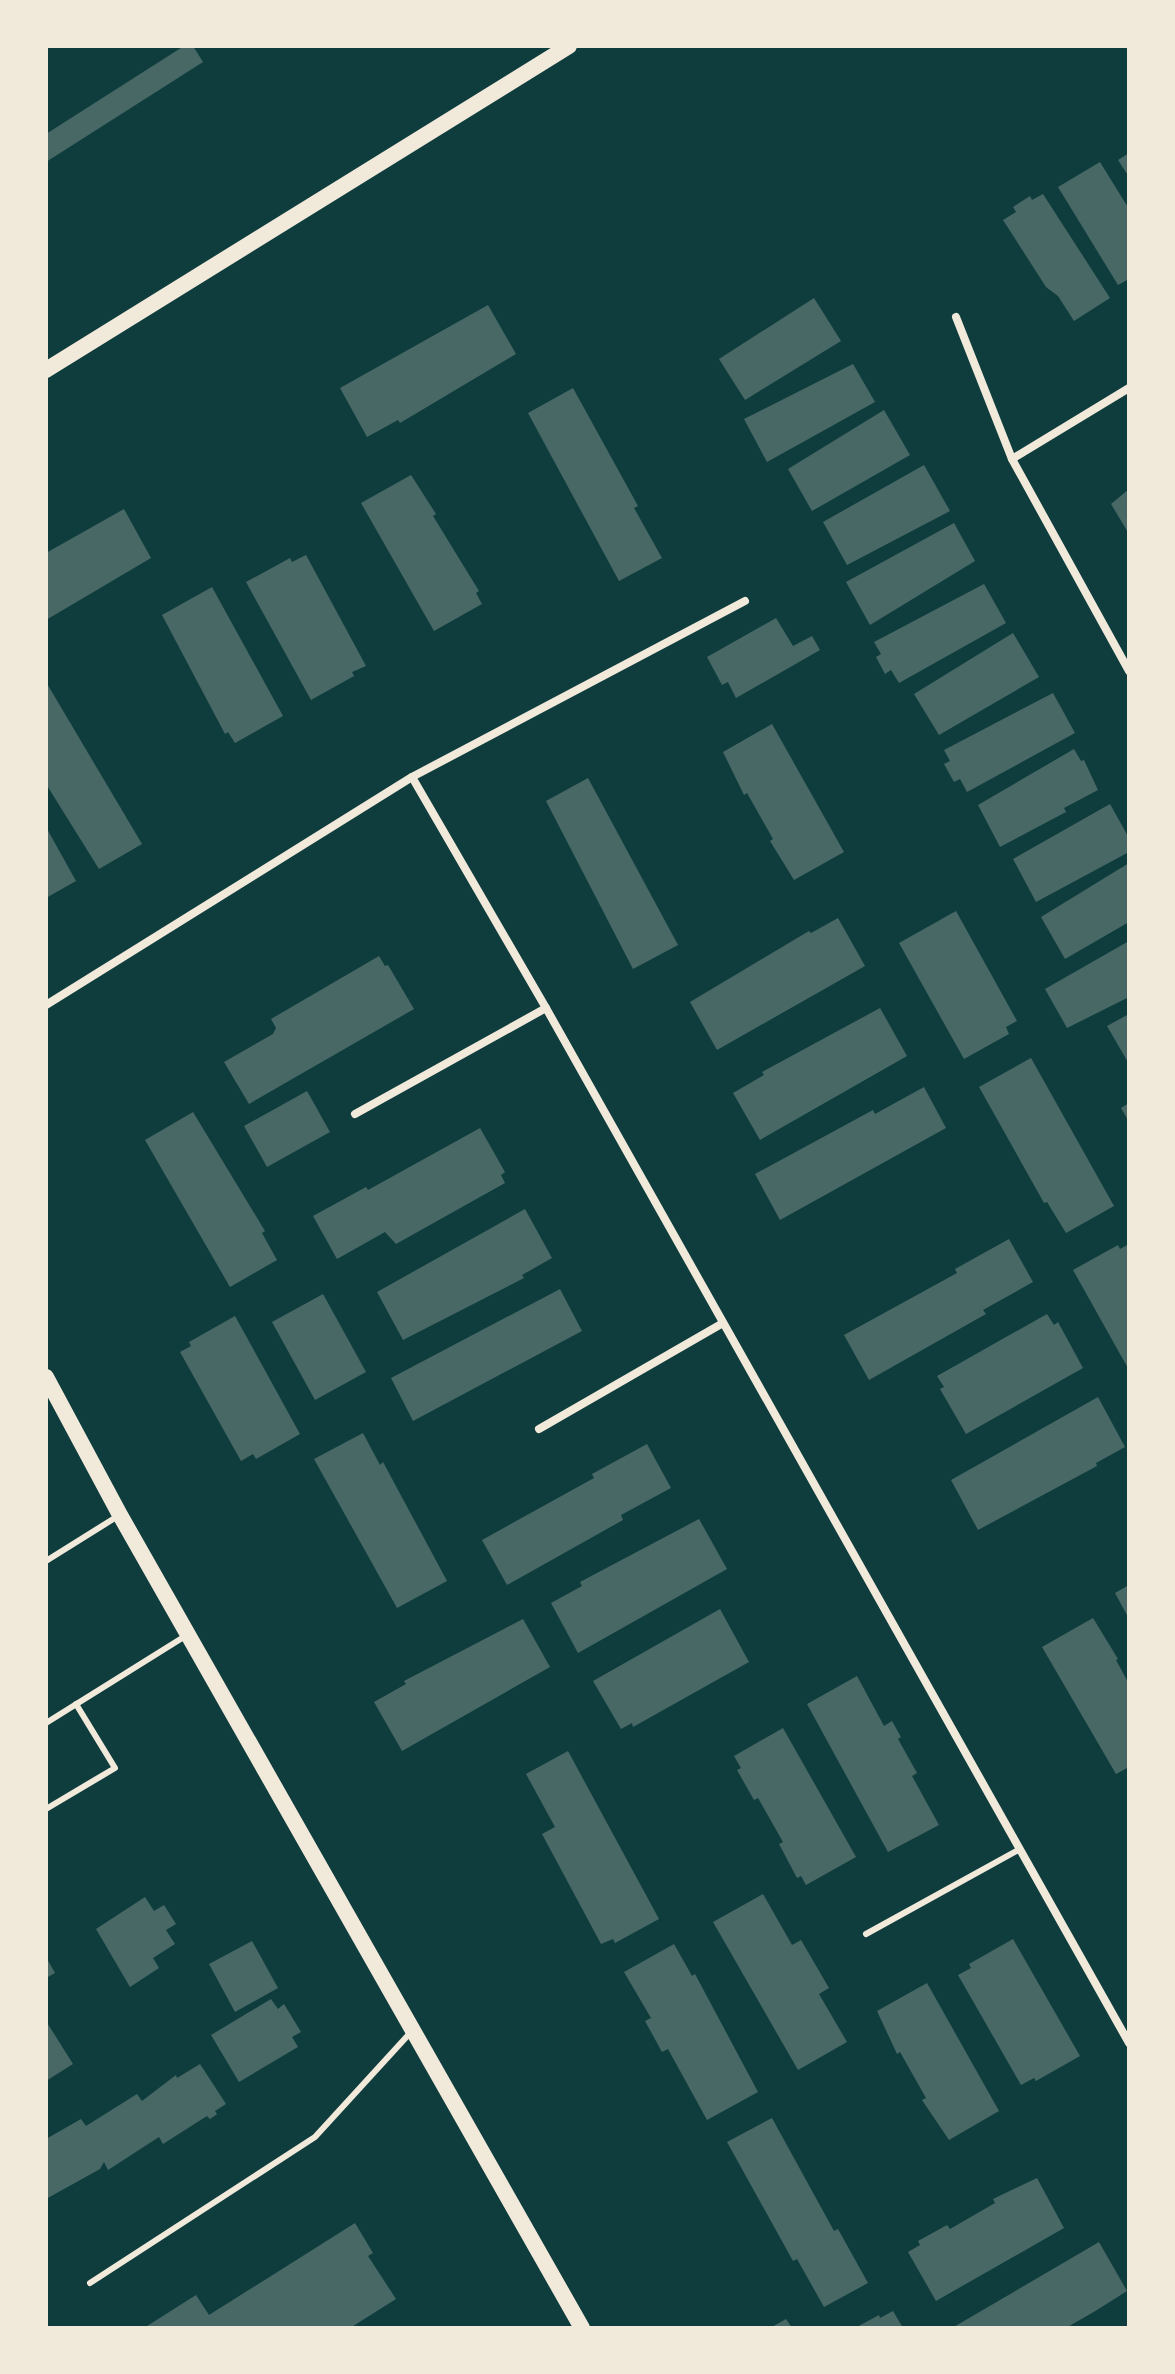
<svg xmlns="http://www.w3.org/2000/svg" width="1175" height="2374" font-family="Merriweather,serif">
<rect width="100%" height="100%" fill="#0f3d3e"/>
<!-- building -->
<g fill="#486865">
<path d="M184 46H193L203 62 46 162V134Z"/>
<path d="M1129 153V177L1118 160Z"/>
<path d="M1100 162 1129 209V279L1118 285 1058 187Z"/>
<path d="M1043 194 1110 298 1074 321 1058 296 1046 287 1003 220 1016 212 1013 207 1030 196 1032 200Z"/>
<path d="M814 298 841 341 745 400 719 359Z"/>
<path d="M488 305 516 354 400 423 398 420 367 437 340 388Z"/>
<path d="M853 364 875 402 767 462 744 419Z"/>
<path d="M573 388 638 506 634 508 662 558 619 581 528 413Z"/>
<path d="M884 410 910 455 812 511 788 469Z"/>
<path d="M924 465 950 511 847 565 823 522Z"/>
<path d="M411 475 436 514 433 516 479 591 476 593 482 604 434 631 361 503Z"/>
<path d="M1129 489V534L1111 504Z"/>
<path d="M124 509 151 558 46 620V553Z"/>
<path d="M954 523 975 561 870 625 846 582Z"/>
<path d="M306 555 366 666 352 672 354 676 311 700 246 582 290 558 292 562Z"/>
<path d="M984 584 1006 623 899 683 891 670 885 674 876 657 881 654 874 642Z"/>
<path d="M212 587 283 716 235 743 228 732 225 734 162 615Z"/>
<path d="M776 618 793 646 812 636 820 650 736 698 728 682 722 685 707 657Z"/>
<path d="M1013 633 1039 677 939 735 914 694Z"/>
<path d="M46 682 142 844 99 869 46 784Z"/>
<path d="M1053 693 1075 733 967 792 960 779 954 782 944 764 950 761 944 750Z"/>
<path d="M772 724 844 852 794 880 770 841 773 839 747 793 744 795 723 752Z"/>
<path d="M1074 749 1081 761 1084 760 1098 790 1064 808 1066 812 1000 847 978 805Z"/>
<path d="M588 778 678 945 633 969 546 801Z"/>
<path d="M1110 804 1129 838V852L1036 902 1013 859Z"/>
<path d="M46 827 76 881 46 898Z"/>
<path d="M1129 863V922L1065 959 1041 917Z"/>
<path d="M956 911 1017 1021 1006 1027 1009 1034 964 1059 899 943Z"/>
<path d="M838 918 865 966 717 1050 690 1002 809 931 811 933Z"/>
<path d="M1129 941V997L1067 1028 1045 989Z"/>
<path d="M379 956 385 966 388 965 414 1009 249 1104 224 1062 273 1034 276 1028 271 1019Z"/>
<path d="M880 1008 907 1056 760 1140 733 1093 764 1075 762 1072Z"/>
<path d="M1129 1014V1064L1107 1026Z"/>
<path d="M1031 1058 1114 1206 1066 1233 1047 1202 1044 1203 979 1087Z"/>
<path d="M924 1087 946 1128 780 1220 755 1174 873 1110 875 1114Z"/>
<path d="M307 1091 330 1132 267 1167 244 1126Z"/>
<path d="M1129 1103V1122L1121 1108Z"/>
<path d="M193 1112 265 1231 262 1233 277 1260 230 1287 145 1140Z"/>
<path d="M480 1128 505 1172 501 1175 505 1183 396 1244 385 1232 337 1259 313 1216 366 1187 368 1190Z"/>
<path d="M525 1209 552 1258 522 1275 524 1278 403 1340 377 1292Z"/>
<path d="M1009 1239 1033 1282 983 1310 986 1314 869 1380 844 1335 957 1273 955 1269Z"/>
<path d="M1129 1244V1370L1073 1270 1118 1245 1120 1249Z"/>
<path d="M560 1289 582 1331 413 1421 391 1378Z"/>
<path d="M323 1294 366 1372 315 1400 272 1322Z"/>
<path d="M1047 1314 1054 1325 1058 1322 1083 1368 966 1434 940 1389 944 1387 937 1376Z"/>
<path d="M235 1316 300 1434 256 1459 253 1454 241 1461 180 1352 191 1346 189 1342Z"/>
<path d="M1098 1397 1125 1447 1096 1463 1097 1466 978 1530 951 1480Z"/>
<path d="M363 1433 380 1465 383 1462 447 1581 397 1608 314 1459Z"/>
<path d="M647 1444 671 1488 621 1515 623 1520 507 1585 482 1540 594 1478 592 1474Z"/>
<path d="M699 1519 727 1569 578 1653 551 1603 582 1586 580 1582Z"/>
<path d="M1129 1585V1619L1115 1593Z"/>
<path d="M720 1609 749 1662 633 1727 632 1723 621 1729 593 1681Z"/>
<path d="M1093 1618 1118 1659 1116 1660 1129 1684V1767L1116 1774 1042 1647Z"/>
<path d="M523 1619 550 1667 402 1751 374 1702 406 1684 404 1681Z"/>
<path d="M857 1676 884 1726 892 1721 901 1737 898 1739 917 1773 912 1776 939 1825 888 1852 807 1704Z"/>
<path d="M783 1728 856 1857 806 1885 801 1876 797 1878 779 1844 783 1842 758 1798 754 1800 737 1770 741 1768 734 1756Z"/>
<path d="M568 1751 659 1919 615 1943 613 1939 601 1944 542 1834 555 1827 526 1774Z"/>
<path d="M763 1894 792 1945 801 1940 829 1988 819 1994 847 2042 798 2070 713 1922Z"/>
<path d="M145 1897 154 1911 164 1905 176 1924 166 1930 175 1944 153 1958 159 1968 130 1987 96 1929Z"/>
<path d="M1013 1939 1080 2056 1036 2081 1034 2078 1021 2085 958 1975 971 1968 969 1964Z"/>
<path d="M252 1941 278 1988 235 2012 209 1964Z"/>
<path d="M674 1944 692 1976 695 1974 758 2092 707 2120 668 2049 662 2052 645 2021 651 2018 624 1972Z"/>
<path d="M46 1957 55 1973 46 1978Z"/>
<path d="M927 1983 999 2111 949 2140 922 2100 926 2098 900 2052 897 2054 877 2011Z"/>
<path d="M271 1999 278 2009 284 2004 301 2032 292 2037 298 2047 239 2082 211 2035Z"/>
<path d="M46 2021 73 2064 46 2081Z"/>
<path d="M200 2064 226 2104 215 2111 217 2114 210 2119 207 2116 163 2144 159 2137 108 2170 104 2162 100 2169 46 2199V2139L81 2119 86 2126 137 2094 142 2101 176 2075 177 2078Z"/>
<path d="M772 2118 834 2231 838 2229 868 2283 824 2307 797 2259 793 2261 727 2142Z"/>
<path d="M1037 2178 1064 2228 936 2301 908 2252 920 2245 918 2241 947 2225 950 2229 995 2203 993 2199Z"/>
<path d="M355 2223 373 2253 368 2256 396 2299 350 2328H144L196 2295 209 2315Z"/>
<path d="M1099 2242 1127 2291 1097 2310 1066 2328H952Z"/>
<path d="M893 2311 903 2328H855L879 2315 880 2318Z"/>
<path d="M786 2319 792 2328H770Z"/>
</g>
<g fill="none" stroke-linecap="round" stroke-linejoin="round">
<!-- service -->
<g stroke="#f1e9da" stroke-width="6">
<path d="M46 1561 118 1516"/>
<path d="M46 1723 187 1635"/>
<path d="M46 1809 115 1768 76 1704"/>
<path d="M866 1934 1020 1849"/>
<path d="M90 2283 315 2137 411 2032"/>
</g>
<!-- minor -->
<g stroke="#f1e9da" stroke-width="8">
<path d="M956 317 1012 459 1129 671"/>
<path d="M1012 459 1129 388"/>
<path d="M412 777 546 1008 1129 2043"/>
<path d="M46 1005 412 777 745 601"/>
<path d="M355 1114 546 1008"/>
<path d="M539 1429 723 1323"/>
</g>
<!-- secondary -->
<g stroke="#f1e9da" stroke-width="16">
<path d="M46 370 569 46"/>
<path d="M46 1377 120 1515 582 2328"/>
</g>
</g>
<!-- border -->
<rect width="1175" height="2374" fill="none" stroke="#f1e9da" stroke-width="96"/>
</svg>
